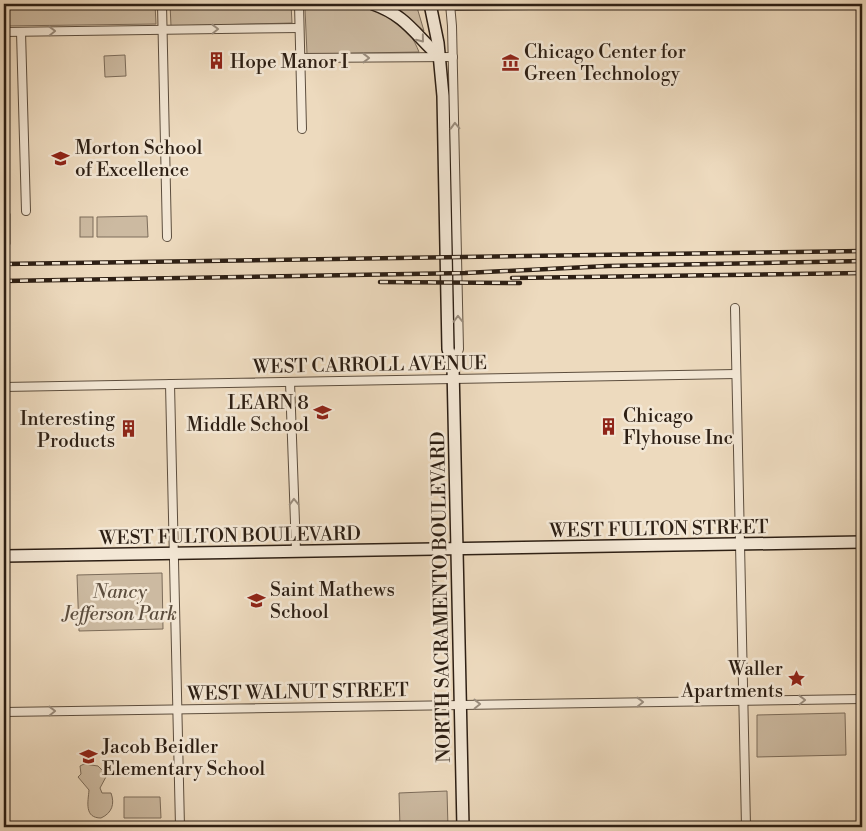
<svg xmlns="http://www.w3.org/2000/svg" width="866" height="831" font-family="'Libre Bodoni',serif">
<rect width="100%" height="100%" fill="#eddabe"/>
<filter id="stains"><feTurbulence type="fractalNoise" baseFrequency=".004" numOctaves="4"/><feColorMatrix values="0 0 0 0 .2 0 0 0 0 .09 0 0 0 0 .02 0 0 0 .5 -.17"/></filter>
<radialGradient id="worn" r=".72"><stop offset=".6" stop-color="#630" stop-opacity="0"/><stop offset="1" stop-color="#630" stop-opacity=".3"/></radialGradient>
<!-- green -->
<g fill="#ccbaa1" stroke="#7c6c5a">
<path d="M155 4 156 24 4 26V5Z"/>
<path d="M170 4H291L292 23 171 26Z"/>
<path d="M307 4C353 4 399 0 419 52L307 54 305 9Z"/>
<path d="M385 4H416L424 31 398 10Z"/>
<path d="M125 55 126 76 105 77 104 56Z"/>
<rect x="4" y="214" width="6" height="30"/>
<path d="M147 216 148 237H97V217Z"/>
<rect x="80" y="217" width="13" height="20"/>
<path d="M162 573 163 629 79 631 77 575Z"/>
<path d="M845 713 846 755 757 757V715Z"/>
<path d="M84 764 98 766 107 775 100 788 102 793H111C115 804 112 813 101 818 84 818 88 802 89 790L78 777 81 774 80 766Z"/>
<path d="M447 791 448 827H400L399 793Z"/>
<path d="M124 797H160L161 818H124Z"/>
</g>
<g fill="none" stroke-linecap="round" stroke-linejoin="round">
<defs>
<g id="street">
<path d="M162 4 167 237"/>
<path d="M299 4 302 129"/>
<path d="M450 4 452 26 459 349 453 365"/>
<path d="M450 6 618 4"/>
<path d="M4 32 299 28"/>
<path d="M21 32 26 211"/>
<path d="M300 58 453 57"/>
<path d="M735 308 746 827"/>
<path d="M290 382 296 551"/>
<path d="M170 384 180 827"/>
<path d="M4 387 736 374"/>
<path d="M4 712 862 699"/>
</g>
<g id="secondary">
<path d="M373 4C407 16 415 35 440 57"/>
<path d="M430 4 438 43 443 96 448 349 453 367 463 827"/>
<path d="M4 556 862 542"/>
</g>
</defs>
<!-- street casing -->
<use href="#street" stroke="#5d4e3e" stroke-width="10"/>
<!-- secondary casing -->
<use href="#secondary" stroke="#2d1f14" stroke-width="14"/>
<!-- street -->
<use href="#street" stroke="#f3e7d5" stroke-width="8"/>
<!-- secondary -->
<use href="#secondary" stroke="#f3e7d5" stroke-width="11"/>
<defs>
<g id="rail">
<path d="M4 264 862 251"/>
<path d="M512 278 862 273"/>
<path d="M4 281 465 273 608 266 862 261"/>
<path d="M380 282 520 283"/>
</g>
</defs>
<!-- rail casing -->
<use href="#rail" stroke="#2d1f14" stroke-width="4.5"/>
<!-- rail -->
<use href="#rail" stroke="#f3e7d5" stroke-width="2.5" stroke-dasharray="8" stroke-linecap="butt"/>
</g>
<!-- one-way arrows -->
<defs><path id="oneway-chevron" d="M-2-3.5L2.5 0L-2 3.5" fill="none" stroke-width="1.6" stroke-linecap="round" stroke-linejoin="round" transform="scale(1.25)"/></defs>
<g stroke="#9a8d7e">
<use href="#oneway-chevron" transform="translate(215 29) rotate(-1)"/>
<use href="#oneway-chevron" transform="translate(52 31) rotate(-1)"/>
<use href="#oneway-chevron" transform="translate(421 39) rotate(51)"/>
<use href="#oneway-chevron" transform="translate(366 58)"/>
<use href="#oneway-chevron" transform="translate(455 126) rotate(-92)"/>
<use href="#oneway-chevron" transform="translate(458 319) rotate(-91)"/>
<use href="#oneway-chevron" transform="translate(294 502) rotate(-92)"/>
<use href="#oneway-chevron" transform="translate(802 700) rotate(-1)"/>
<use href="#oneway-chevron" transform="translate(640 702) rotate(-1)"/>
<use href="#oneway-chevron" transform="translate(477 704) rotate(-1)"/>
<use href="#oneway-chevron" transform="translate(52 711) rotate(-1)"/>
</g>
<!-- icons -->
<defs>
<symbol id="building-bare" viewBox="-9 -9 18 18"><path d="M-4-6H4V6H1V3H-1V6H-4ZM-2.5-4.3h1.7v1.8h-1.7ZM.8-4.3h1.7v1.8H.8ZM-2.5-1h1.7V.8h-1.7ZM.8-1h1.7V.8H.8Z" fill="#8f2418" stroke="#f3e7d5" stroke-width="2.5" paint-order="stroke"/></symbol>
<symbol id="museum-bare" viewBox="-9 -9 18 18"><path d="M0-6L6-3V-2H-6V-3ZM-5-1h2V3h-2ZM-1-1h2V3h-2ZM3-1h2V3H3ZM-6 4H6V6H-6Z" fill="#8f2418" stroke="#f3e7d5" stroke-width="2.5" paint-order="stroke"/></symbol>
<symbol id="school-bare" viewBox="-9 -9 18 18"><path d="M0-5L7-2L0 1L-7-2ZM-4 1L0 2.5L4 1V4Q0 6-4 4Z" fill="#8f2418" stroke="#f3e7d5" stroke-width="2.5" paint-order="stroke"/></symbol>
<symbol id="sight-bare" viewBox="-9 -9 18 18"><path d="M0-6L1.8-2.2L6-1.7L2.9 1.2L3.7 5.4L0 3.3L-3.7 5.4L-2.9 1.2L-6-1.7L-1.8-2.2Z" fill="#8f2418" stroke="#f3e7d5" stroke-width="2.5" paint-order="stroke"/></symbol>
</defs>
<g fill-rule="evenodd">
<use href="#building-bare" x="204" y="48" width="25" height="25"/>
<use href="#museum-bare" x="498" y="50" width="25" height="25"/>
<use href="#school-bare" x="48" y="146" width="25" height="25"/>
<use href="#school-bare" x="310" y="400" width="25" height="25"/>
<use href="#building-bare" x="596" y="414" width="25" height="25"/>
<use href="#building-bare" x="116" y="416" width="25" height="25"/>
<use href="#school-bare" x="244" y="588" width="25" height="25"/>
<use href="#sight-bare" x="784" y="666" width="25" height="25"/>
<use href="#school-bare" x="76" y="744" width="25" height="25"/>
</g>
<g text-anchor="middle" stroke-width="5" stroke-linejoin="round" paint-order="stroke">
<!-- poi labels -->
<g font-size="19" fill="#2d1f14" stroke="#f3e7d5" text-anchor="start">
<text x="524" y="58">Chicago Center for<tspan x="524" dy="22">Green Technology</tspan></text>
<text x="230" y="68">Hope Manor I</text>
<text x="75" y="154">Morton School<tspan x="75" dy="22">of Excellence</tspan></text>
<text x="309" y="409" text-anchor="end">LEARN 8<tspan x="309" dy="22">Middle School</tspan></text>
<text x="623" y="422">Chicago<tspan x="623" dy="22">Flyhouse Inc</tspan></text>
<text x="115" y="425" text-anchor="end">Interesting<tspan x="115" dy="22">Products</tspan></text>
<text x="270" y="596">Saint Mathews<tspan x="270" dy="22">School</tspan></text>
<text x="783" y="675" text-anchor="end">Waller<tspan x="783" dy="22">Apartments</tspan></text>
<text x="102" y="753">Jacob Beidler<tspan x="102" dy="22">Elementary School</tspan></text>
</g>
<!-- street labels -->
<g font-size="19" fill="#2d1f14" stroke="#f3e7d5">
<text transform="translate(370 364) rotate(-1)" y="7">WEST CARROLL AVENUE</text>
<text transform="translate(659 528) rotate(-1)" y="7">WEST FULTON STREET</text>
<text transform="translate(230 535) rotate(-1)" y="7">WEST FULTON BOULEVARD</text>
<text transform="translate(440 597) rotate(-91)" y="7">NORTH SACRAMENTO BOULEVARD</text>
<text transform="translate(298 691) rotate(-1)" y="7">WEST WALNUT STREET</text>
</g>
<!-- park labels -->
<g font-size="19" font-style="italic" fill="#5d4e3e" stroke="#f3e7d5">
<text x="120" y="598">Nancy<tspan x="120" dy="22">Jefferson Park</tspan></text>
</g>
</g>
<!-- margin -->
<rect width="866" height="831" fill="none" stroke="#eddabe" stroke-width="20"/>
<rect x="5" y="5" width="856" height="821" fill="none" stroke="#2d1f14" stroke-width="2.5"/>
<rect x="10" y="10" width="846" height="811" fill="none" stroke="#2d1f14"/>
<rect width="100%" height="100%" filter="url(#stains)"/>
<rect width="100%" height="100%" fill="url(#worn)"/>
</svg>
